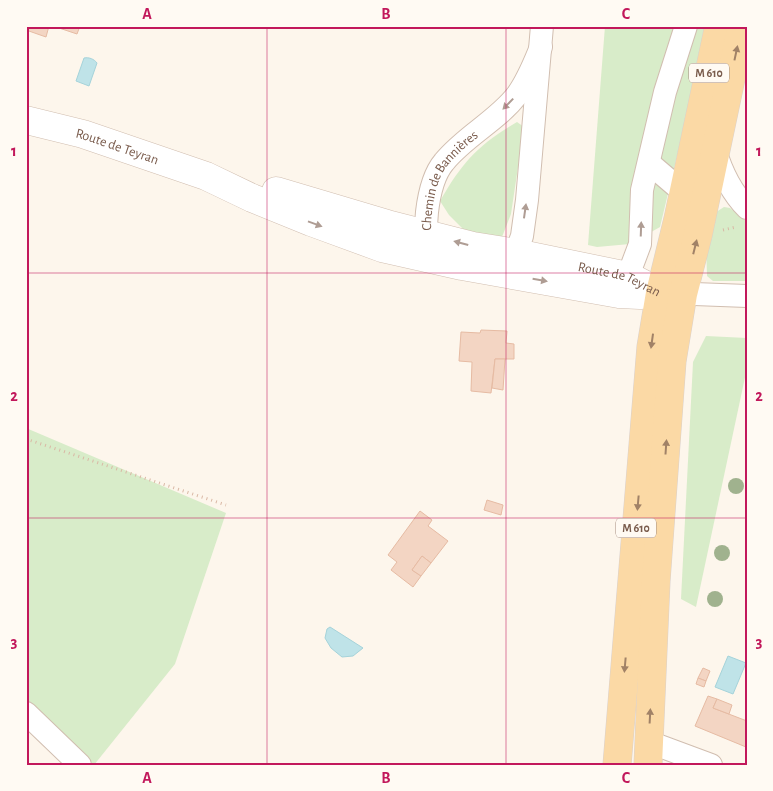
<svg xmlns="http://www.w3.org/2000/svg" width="773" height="791" font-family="'Alegreya Sans',sans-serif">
<rect width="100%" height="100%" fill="#fdf6ec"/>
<!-- green -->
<g fill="#d8ecc9">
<path d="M605 26H708L660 227 630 244 597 247 588 245Z"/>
<path d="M517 122 524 127 511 214 502 237 467 233 449 215 440 201C462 162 479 144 517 122Z"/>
<path d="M724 207 730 208 747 222V281H713L707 276 706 244 713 214Z"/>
<path d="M706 336 747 338V368L696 607 681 599 693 362Z"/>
<path d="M26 428 226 513 175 664 94 765 26 700Z"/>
</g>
<!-- water -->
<g fill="#bfe3e8" stroke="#a5d3da">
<path d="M84 58C89 57 94 59 97 63L89 86 76 81Z"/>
<path d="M330 627 363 648 353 656 342 657 331 648 325 638 327 629Z"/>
<path d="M728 656 746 663 733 694 715 687Z"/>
</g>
<!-- building -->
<g fill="#f3d5c3" stroke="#e6bba3">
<path d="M27 26H49L46 37 26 30Z"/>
<path d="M53 26H80L77 34Z"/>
<path d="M481 330 507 331 506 343 514 344V359H495L491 393 471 391 472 362 459 361 461 332 480 333Z"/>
<path d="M495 359H505L503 390 492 388Z"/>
<path d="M487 500 503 505 501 515 484 510Z"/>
<path d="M420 511 432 520 428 526 448 541 431 563 422 556 412 570 421 576 413 587 391 570 397 562 388 555Z"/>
<path d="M422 556 431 563 421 576 412 570Z"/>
<path d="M703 668 710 671 706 681 698 678Z"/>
<path d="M698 678 706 681 704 687 696 684Z"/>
<path d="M708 696 717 699 713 708 747 721 746 747 695 726Z"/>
<path d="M717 699 732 705 729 714 713 708Z"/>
</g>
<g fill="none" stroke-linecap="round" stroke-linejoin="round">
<defs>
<g id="minor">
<path d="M715 150C721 170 732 193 747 208"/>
<path d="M649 163 683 192"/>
<path id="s1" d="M434 247C424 234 426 227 427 212 429 195 433 175 444 162 465 136 497 121 517 95 528 80 534 64 541 47"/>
<path d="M504 262 516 253 522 236 527 200 542 26"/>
<path d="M628 276 640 244 642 190 665 92 686 26"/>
<path d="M668 293 747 296"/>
<path d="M26 713 80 765"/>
<path d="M649 742 711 765"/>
</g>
<g id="tertiary">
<path id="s2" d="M26 120 83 134 206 176 252 198 311 222 382 248 462 266 619 294 640 295 660 293"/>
<path id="s3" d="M276 191 387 224 473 246 516 253 628 276 659 292"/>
</g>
<g id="primary">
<path d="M617 765 651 347 660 293 678 219 719 26"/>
<path d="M648 765 656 581 672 361 683 294 698 235 742 26"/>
</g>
</defs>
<!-- minor casing -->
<use href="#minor" stroke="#d1beb0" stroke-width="24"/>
<!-- tertiary casing -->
<use href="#tertiary" stroke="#d1beb0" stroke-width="29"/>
<!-- primary casing -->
<use href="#primary" stroke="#dad1cd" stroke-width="29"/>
<!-- path -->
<g stroke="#d9b8a5" stroke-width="3" stroke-dasharray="1 4" stroke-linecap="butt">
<path d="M723 230 736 227"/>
<path d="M26 439 226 505"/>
</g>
<!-- minor -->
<use href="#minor" stroke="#fff" stroke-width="22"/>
<!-- tertiary -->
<use href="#tertiary" stroke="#fff" stroke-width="28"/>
<!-- primary -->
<use href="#primary" stroke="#fbd9a5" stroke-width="28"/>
</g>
<!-- trees -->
<g fill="#a0b28e">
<circle cx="736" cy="486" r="8"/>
<circle cx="722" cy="553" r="8"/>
<circle cx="715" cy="599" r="8"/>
</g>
<!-- one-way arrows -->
<defs><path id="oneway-solid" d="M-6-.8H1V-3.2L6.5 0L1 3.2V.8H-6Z" transform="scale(1.25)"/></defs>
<g fill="#a18267">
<use href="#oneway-solid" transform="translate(736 53) rotate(-78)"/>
<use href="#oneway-solid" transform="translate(695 247) rotate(-76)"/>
<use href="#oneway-solid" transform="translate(652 341) rotate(98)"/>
<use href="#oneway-solid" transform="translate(666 447) rotate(-86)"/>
<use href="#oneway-solid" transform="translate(638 503) rotate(95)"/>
<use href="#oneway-solid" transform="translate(625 665) rotate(95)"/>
<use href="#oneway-solid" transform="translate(650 716) rotate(-87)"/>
</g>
<g fill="#af9d94">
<use href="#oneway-solid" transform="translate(508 104) rotate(134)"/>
<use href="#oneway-solid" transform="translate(525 211) rotate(-82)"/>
<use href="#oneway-solid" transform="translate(315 224) rotate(20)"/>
<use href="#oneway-solid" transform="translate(641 229) rotate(-88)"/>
<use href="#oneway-solid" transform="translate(461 243) rotate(-165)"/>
<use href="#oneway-solid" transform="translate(540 280) rotate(10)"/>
</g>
<!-- grid -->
<path fill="none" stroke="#c2185b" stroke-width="1" stroke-opacity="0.55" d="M267 26V765M506 26V765M26 273H747M26 518H747"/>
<g text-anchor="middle" stroke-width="4.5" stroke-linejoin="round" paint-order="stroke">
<!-- shield labels -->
<g fill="#fffaf3" stroke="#a28b7f" stroke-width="1">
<rect x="689" y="63.5" width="40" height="19" rx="4"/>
<rect x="616" y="518.5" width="40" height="19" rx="4"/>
</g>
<g font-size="12" font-weight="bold" fill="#7a5c4d">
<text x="709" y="77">M 610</text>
<text x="636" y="532">M 610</text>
</g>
<!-- street labels -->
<g font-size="14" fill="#7a5c4d" stroke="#fffaf3">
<text dy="5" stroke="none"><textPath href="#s2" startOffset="95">Route de Teyran</textPath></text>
<text dy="5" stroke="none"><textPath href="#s1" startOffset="76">Chemin de Bannières</textPath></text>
<text dy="5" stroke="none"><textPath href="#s3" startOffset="355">Route de Teyran</textPath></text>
</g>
</g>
<!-- border -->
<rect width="773" height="791" fill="none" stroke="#fffaf3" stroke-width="55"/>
<rect x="28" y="28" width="718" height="736" fill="none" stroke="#c2185b" stroke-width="2"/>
<g font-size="16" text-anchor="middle" font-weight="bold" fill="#c2185b">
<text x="147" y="19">A</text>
<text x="386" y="19">B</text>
<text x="626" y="19">C</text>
<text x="14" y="156">1</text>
<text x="759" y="156">1</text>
<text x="14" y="401">2</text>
<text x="759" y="401">2</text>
<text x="14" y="647">3</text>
<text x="759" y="647">3</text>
<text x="147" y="783">A</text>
<text x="386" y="783">B</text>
<text x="626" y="783">C</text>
</g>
</svg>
